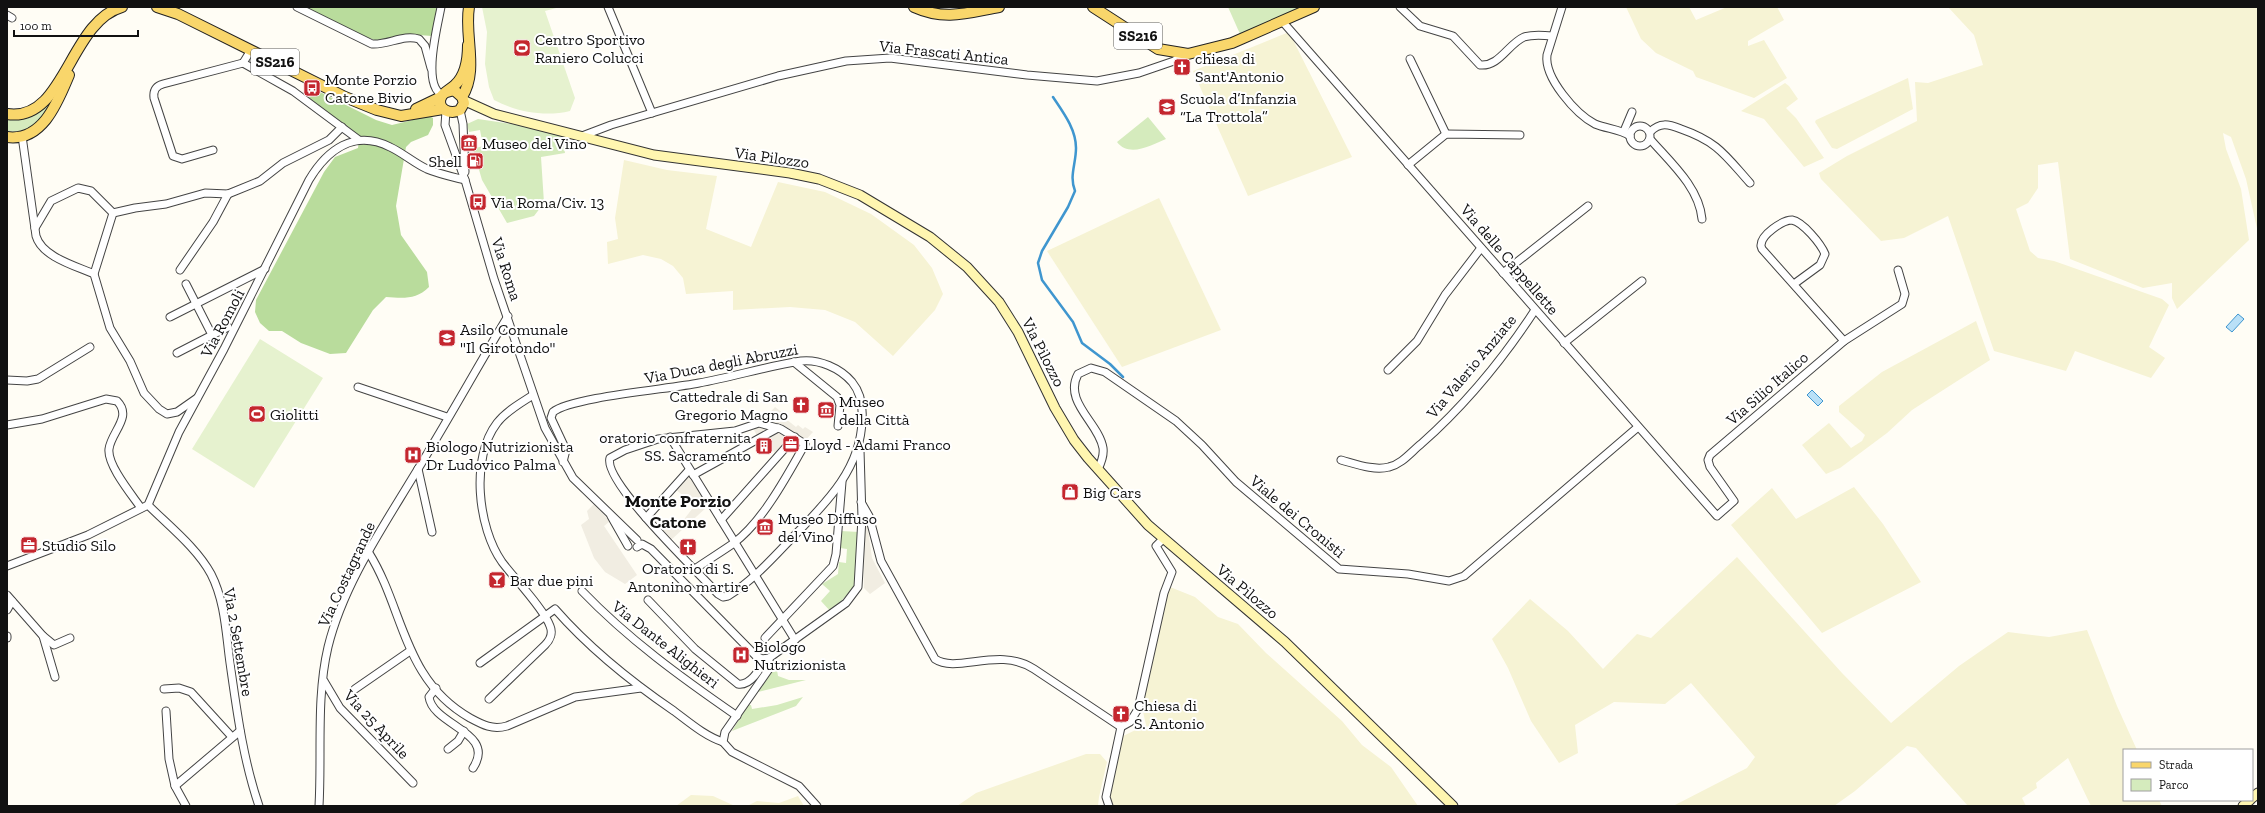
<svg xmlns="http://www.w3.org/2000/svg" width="2265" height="813" font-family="'Zilla Slab',serif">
<rect width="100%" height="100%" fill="#fffdf5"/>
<!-- farmland -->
<g fill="#f6f3d4">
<path d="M1626 7H1689L1696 20 1727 7H1777L1784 20 1748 41V46L1764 40 1787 78 1754 98 1696 77 1693 71 1656 53 1641 39Z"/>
<path d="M1948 7H2258V233L2246 179 2231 137 2223 133 2226 149 2241 189 2249 240 2177 309 2172 298V283L2143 288 2070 259 2058 162 2038 165V188L2028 203 2016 209 2030 251 2038 258 2054 261 2162 299 2169 305 2149 347 2165 358 2151 378 2075 351 2066 371 1994 351 1948 216 1904 238 1881 241 1821 179 1819 173 1847 156 1917 121 1915 82 1928 83 1983 65 1974 35Z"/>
<path d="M1289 32 1352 157 1248 196 1193 71Z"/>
<path d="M1908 78 1913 109 1837 149 1832 148 1815 122 1816 120Z"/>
<path d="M1785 83 1789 86 1798 99 1786 108 1796 118 1824 158 1804 167 1764 119 1741 111Z"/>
<path d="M624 160 667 170 717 176 706 229 751 247 778 182 825 192 871 214 914 245 932 268 943 294 935 310 893 356 855 322 825 310 790 307 733 310V291L686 294 683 278 673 266 661 259 643 255 608 264 607 242 618 239 615 218Z"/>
<path d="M1159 198 1221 330 1122 367 1047 251Z"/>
<path d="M1976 321 1990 360 1912 410 1887 433 1840 468 1826 474 1802 445 1829 423 1851 448 1862 441 1865 435 1839 412V406L1882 372Z"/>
<path d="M1854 487 1883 524 1921 582 1822 633 1731 525 1772 488 1796 519Z"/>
<path d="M1737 557 1842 673 1891 723 1959 666 2008 632 2049 637 2087 630 2117 706 2137 750H2124V800H2159L2162 806H2091L2068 758 2036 783 2037 788 2022 798 2026 806H1968L1916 748 1907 746 1855 791 1834 806H1673L1747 768 1755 757 1691 683 1665 704 1614 702 1575 725 1578 753 1559 763 1531 721 1508 668 1492 639 1530 599 1568 631 1603 669 1637 634 1651 638Z"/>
<path d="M1170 587 1195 597 1218 617 1238 624 1266 653 1342 721 1362 745 1391 767 1418 806H1110L1108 798 1123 736 1146 725 1142 707 1166 596Z"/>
<path d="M1086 754H1100L1107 762 1099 797 1098 806H957L976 793Z"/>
<path d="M691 795 713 796 735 806H676Z"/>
<path d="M798 796 804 806H747L757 801 779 803Z"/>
</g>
<!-- green -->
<g fill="#d5ebbd">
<path d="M1228 7H1301L1240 34Z"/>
<path d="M59 88C54 97 51 110 45 117 36 127 20 134 7 131V117L11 118Z"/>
<path d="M1148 117 1166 139C1152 145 1129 158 1117 142Z"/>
<path d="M478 119 518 125 562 135 565 153 541 157 544 203 534 216 507 223 482 180 473 149 483 146 480 130 469 132 467 124Z"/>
<path d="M841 531 859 532 856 585 831 612 821 601 830 591 822 584 838 574 839 562 846 563 847 549 840 548Z"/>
<path d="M773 670H777L778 676 789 680H806L758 692Z"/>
<path d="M803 697 796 706 732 731 748 705H751L752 709 777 705Z"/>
</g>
<!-- forest -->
<g fill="#b9dc9c">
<path d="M304 7H437L432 36 405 34 389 39 375 40 360 35Z"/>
<path d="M320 92 376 120 392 125 429 116 433 118V125L428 135 411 142 406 147 396 206 401 235 427 272 429 287C416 300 403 298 386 297L373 310 346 353 330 354 301 343 282 331H269L260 323 255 312 256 300 324 172 335 157 358 148 359 140 305 99Z"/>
</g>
<!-- pitch -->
<g fill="#e6f2cf">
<path d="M482 7H560L545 11 575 98 570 111C545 117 517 112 494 100L489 87 485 64 487 32Z"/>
<path d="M260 339 323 378 254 488 192 449Z"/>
</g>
<!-- plaza -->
<g fill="#f1ede2">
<path d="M775 407 783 413 781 415 796 427 798 425 803 429 805 427 813 432 801 445 793 440 778 457 764 439 760 441 754 430Z"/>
<path d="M689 474 709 505 671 540 649 520 655 514 676 530 695 505 675 489Z"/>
<path d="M594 504 610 521 604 526 637 575 625 584 605 572 594 558 581 525 589 519 587 511Z"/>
<path d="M866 515 872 558 885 583 870 594 864 588 862 518Z"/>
</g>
<!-- water -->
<g fill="#b9e0f7" stroke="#3f96cf">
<path d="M2238 314 2244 319 2232 332 2226 327Z"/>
<path d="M1812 390 1823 401 1818 406 1807 395Z"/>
</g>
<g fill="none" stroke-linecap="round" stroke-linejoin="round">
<!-- stream -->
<path stroke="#3f96cf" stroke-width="2.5" d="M1053 97C1063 112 1076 129 1076 148 1076 164 1069 176 1075 191L1068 207 1042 251 1038 263 1042 280 1073 322 1082 343 1110 364 1123 377"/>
<defs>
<g id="street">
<path d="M297 7 372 44C389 45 403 34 419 39L425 46 431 68"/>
<path d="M441 7C438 24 421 87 443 95"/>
<path d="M608 7 652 113"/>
<path d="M1400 7 1420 26 1453 36 1480 65C1499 67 1508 44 1524 37 1533 34 1543 35 1552 36"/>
<path d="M1562 7 1547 55C1544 78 1576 114 1595 124 1607 129 1620 129 1630 136"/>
<path d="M7 15 12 18"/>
<path d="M1282 21 1717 516 1734 501 1710 467 1708 460 1710 455 1844 341 1762 249 1761 246C1760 235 1783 220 1792 220 1803 222 1821 244 1825 254L1820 265 1794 284"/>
<path d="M1410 59 1446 134"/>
<path d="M243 63 293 91 359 140"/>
<path d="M460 110 463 124 465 172"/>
<path d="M446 111 445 125 465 180 494 279 545 428 573 478 637 540"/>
<circle cx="1640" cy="136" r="10"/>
<path d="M1624 131 1632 112"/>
<path d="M1650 132C1660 122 1668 124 1681 129 1718 142 1725 155 1750 183"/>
<path d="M22 136 36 236C42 257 76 266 94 274L110 328 130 361 144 393 159 409 167 414 177 412 197 398"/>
<path d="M582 136 611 125 778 76 846 61 890 58 1027 75 1097 81 1139 73 1174 61 1188 54"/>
<path d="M1650 139C1670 162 1699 187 1702 219"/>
<path d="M213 150 182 159 173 156 154 98C153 90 156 86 163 84L243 63 251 50"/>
<path d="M1408 165 1446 134 1520 135"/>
<path d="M35 228 51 201 78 188 91 191 113 213 135 208 166 204 205 193 228 194 260 181 283 163 329 140 342 127"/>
<path d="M180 270 213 222 228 194"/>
<path d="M1503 273 1588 206"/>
<path d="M94 274 113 213"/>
<path d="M186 284 212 335 228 327"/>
<path d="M170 317 265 269"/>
<path d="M1844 341 1902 304 1905 294 1898 270"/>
<path d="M1564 343 1642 281"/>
<path d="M177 353 212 335"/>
<path d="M794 362 837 397 840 405 838 426"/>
<path d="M1388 370 1417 341 1445 295 1481 248"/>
<path d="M7 380 27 381 38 379 90 347"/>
<path d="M358 387 447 417"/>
<path d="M7 425 42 419 106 399 117 401C133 417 111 432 109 449 107 465 132 495 141 508"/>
<path d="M670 437 795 640"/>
<path d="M1341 460C1356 464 1374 471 1389 467 1402 464 1411 452 1421 444 1465 405 1503 359 1535 310"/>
<path d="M563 462 566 450 551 418 553 412C571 397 670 389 699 383 733 377 767 366 801 361 819 359 840 368 852 382 861 393 863 407 862 420 861 470 824 505 791 539 771 560 752 581 728 596L723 597 718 594C700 574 602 481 610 458L625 450 658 439 735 431 759 423 781 429 805 444C787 476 763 521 734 543 721 552 708 560 695 569"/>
<path d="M418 469 432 532"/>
<path d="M1098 469C1101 463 1104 455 1103 448 1099 423 1063 402 1078 374L1091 368 1105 372 1176 421 1202 445 1236 482 1339 569 1408 574 1449 581 1464 576 1638 427"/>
<path d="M693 475 778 428"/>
<path d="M861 502 869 516 881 561 935 659C957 674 999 646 1034 669L1121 727 1130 722 1138 709 1164 593 1172 572 1156 546 1163 539"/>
<path d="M148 505C169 526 197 548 211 574 225 601 226 634 230 663 237 712 243 759 259 806"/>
<path d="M611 516 628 546"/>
<path d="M646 518 689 470"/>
<path d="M721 520 795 437"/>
<path d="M637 547 642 544 651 549 756 656 762 659 769 658 846 603 858 587 862 518 860 450"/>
<path d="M369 553C404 609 403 680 470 718 483 725 492 730 507 726L575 697 641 688"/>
<path d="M7 566 88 535 148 505 179 432 224 349 309 180C327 150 354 129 390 147 403 153 414 163 427 169 439 174 453 177 465 180"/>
<path d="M582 591C628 639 682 678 737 716"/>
<path d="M7 595 43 636 55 677"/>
<path d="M648 600 695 649 738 684C751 686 760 669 765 659"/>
<path d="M7 610 12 601"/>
<path d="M7 636V638"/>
<path d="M43 636 54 645 70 638"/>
<path d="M765 638 833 566 836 554 842 482"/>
<path d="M769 658V669L725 732 723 742 732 752 799 786 817 806"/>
<path d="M480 663 555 609C590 649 630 681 674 711 690 723 705 736 723 742"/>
<path d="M324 681 340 708 413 783"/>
<path d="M436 688 429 697C433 726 497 732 473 768"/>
<path d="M164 689 179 688 191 692 232 737"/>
<path d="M355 689 410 651"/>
<path d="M489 699 545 645C550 640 553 633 550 626 544 609 514 578 502 562 478 528 470 458 497 423 506 411 521 403 533 395"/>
<path d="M166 711 169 759 175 786 240 731"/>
<path d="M448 749 458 741 464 731"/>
<path d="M175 786 186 806"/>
<path d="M319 806C322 753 316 698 328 647 343 586 381 530 413 477 446 424 476 369 508 316"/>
<path d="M1109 806 1106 797 1121 727"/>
</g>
<g id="secondary">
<path d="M463 100 494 114 654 155 790 173 819 179 860 195 930 237 967 267 999 302 1018 332 1055 408 1074 440 1088 458 1148 525 1285 642 1453 806"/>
<path d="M2252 798 2258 793"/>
<path d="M2243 806 2250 800"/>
</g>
<g id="primary">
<path d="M157 7 178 14 345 97 377 110 401 116 443 109"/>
<path d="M914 7C945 21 967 13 999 7"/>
<path d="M1093 7 1158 49 1188 54 1232 43 1314 7"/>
<path d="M447 92 454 90 462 97 464 103 460 110C451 115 436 110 441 97 444 92 451 89 455 85 466 75 468 59 468 45"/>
<path d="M462 97C479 70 464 36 469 7"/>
<path d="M416 109 441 97"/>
<path d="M7 114C65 123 69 22 122 7"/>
<path d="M7 137C43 142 58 101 69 75"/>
</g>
</defs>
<!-- street casing -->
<use href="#street" stroke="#444" stroke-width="9"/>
<!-- secondary casing -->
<use href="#secondary" stroke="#333" stroke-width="11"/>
<!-- primary casing -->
<use href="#primary" stroke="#222" stroke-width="12"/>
<!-- street -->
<use href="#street" stroke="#fff" stroke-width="7"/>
<!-- secondary -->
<use href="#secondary" stroke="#fff6b0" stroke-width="9"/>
<!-- primary -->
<use href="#primary" stroke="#f9d66b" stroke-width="10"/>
</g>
<!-- icons -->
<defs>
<symbol id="stadium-square" viewBox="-11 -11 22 22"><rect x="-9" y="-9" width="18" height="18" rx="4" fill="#c4262e" stroke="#fff"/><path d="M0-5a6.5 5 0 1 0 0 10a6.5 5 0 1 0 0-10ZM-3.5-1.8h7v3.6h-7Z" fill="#fff"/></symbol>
<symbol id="church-square" viewBox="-11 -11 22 22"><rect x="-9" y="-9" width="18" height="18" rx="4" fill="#c4262e" stroke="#fff"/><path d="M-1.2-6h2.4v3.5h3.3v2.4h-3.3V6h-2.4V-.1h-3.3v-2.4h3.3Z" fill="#fff"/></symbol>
<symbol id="bus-square" viewBox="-11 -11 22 22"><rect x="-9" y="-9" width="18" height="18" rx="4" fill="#c4262e" stroke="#fff"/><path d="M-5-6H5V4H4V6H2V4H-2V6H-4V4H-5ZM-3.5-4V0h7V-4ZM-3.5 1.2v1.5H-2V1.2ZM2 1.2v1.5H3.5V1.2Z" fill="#fff"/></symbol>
<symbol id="school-square" viewBox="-11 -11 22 22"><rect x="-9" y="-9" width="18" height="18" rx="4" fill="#c4262e" stroke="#fff"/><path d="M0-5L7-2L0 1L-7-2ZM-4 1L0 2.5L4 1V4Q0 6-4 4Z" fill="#fff"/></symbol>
<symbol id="museum-square" viewBox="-11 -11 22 22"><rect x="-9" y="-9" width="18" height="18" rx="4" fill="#c4262e" stroke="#fff"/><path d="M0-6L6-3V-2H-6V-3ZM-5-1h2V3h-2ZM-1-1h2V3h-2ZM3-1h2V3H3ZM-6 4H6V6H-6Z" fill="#fff"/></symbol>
<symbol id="fuel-square" viewBox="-11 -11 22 22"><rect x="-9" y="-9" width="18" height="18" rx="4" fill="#c4262e" stroke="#fff"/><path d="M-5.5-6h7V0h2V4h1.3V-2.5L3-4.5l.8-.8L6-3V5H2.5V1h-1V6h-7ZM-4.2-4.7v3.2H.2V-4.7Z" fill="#fff"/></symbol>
<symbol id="office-square" viewBox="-11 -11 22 22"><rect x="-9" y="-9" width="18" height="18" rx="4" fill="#c4262e" stroke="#fff"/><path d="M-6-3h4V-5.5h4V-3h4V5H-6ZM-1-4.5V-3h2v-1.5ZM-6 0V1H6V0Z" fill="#fff"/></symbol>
<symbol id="building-square" viewBox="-11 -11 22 22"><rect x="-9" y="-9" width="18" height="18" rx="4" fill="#c4262e" stroke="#fff"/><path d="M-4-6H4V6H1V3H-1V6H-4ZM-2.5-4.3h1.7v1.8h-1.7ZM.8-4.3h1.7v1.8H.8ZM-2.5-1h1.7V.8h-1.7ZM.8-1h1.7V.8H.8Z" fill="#fff"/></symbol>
<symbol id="hospital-square" viewBox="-11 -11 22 22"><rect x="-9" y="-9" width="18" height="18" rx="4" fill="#c4262e" stroke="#fff"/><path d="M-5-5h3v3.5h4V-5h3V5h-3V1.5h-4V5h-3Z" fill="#fff"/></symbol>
<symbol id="shop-square" viewBox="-11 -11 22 22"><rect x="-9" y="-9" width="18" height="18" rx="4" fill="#c4262e" stroke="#fff"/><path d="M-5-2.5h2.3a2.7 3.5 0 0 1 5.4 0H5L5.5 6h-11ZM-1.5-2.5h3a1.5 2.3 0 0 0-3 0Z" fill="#fff"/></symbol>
<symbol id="bar-square" viewBox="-11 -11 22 22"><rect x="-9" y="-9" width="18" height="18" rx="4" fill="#c4262e" stroke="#fff"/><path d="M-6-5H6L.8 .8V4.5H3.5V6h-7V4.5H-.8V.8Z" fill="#fff"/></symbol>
</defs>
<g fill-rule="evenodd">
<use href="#stadium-square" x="512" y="38" width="20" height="20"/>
<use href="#church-square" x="1172" y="57" width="20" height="20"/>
<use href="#bus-square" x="302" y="78" width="20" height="20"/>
<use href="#school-square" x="1157" y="97" width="20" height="20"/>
<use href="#museum-square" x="459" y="133" width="20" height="20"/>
<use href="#fuel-square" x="465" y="151" width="20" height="20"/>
<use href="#bus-square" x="468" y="192" width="20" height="20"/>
<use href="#school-square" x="437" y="328" width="20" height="20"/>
<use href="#church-square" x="791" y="395" width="20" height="20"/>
<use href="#museum-square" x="816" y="400" width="20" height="20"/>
<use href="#stadium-square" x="247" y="404" width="20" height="20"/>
<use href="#office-square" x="781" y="434" width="20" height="20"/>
<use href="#building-square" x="754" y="436" width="20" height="20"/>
<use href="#hospital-square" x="403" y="445" width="20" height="20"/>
<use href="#shop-square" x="1060" y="482" width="20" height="20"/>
<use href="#museum-square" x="755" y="517" width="20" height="20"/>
<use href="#office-square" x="19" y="535" width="20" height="20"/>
<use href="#church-square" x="678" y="537" width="20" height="20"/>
<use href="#bar-square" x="487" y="570" width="20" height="20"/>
<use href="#hospital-square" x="731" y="645" width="20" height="20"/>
<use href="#church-square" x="1111" y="704" width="20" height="20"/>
</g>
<g text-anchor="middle" stroke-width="4" stroke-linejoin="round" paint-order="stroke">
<!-- shield labels -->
<g fill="#fff" stroke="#585858" stroke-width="1">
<rect x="1114" y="23" width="48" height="26" rx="3"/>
<rect x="251" y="49" width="48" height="26" rx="3"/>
</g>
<g font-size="15" font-weight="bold" fill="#111">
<text x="1138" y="41">SS216</text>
<text x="275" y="67">SS216</text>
</g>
<!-- poi labels -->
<g font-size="16" fill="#111" stroke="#fff" text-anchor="start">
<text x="535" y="45">Centro Sportivo<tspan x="535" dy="18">Raniero Colucci</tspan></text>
<text x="1195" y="64">chiesa di<tspan x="1195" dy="18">Sant'Antonio</tspan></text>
<text x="325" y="85">Monte Porzio<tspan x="325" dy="18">Catone Bivio</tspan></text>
<text x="1180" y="104">Scuola d’Infanzia<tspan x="1180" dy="18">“La Trottola”</tspan></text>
<text x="482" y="149">Museo del Vino</text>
<text x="462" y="167" text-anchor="end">Shell</text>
<text x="491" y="208">Via Roma/Civ. 13</text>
<text x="460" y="335">Asilo Comunale<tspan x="460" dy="18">"Il Girotondo"</tspan></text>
<text x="788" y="402" text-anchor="end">Cattedrale di San<tspan x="788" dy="18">Gregorio Magno</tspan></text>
<text x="839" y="407">Museo<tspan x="839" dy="18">della Città</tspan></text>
<text x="270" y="420">Giolitti</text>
<text x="751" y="443" text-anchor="end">oratorio confraternita<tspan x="751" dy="18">SS. Sacramento</tspan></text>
<text x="804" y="450">Lloyd - Adami Franco</text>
<text x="426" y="452">Biologo Nutrizionista<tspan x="426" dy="18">Dr Ludovico Palma</tspan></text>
<text x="1083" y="498">Big Cars</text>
<text x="778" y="524">Museo Diffuso<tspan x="778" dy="18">del Vino</tspan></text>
<text x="42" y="551">Studio Silo</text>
<text x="688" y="574" text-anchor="middle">Oratorio di S.<tspan x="688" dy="18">Antonino martire</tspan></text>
<text x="510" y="586">Bar due pini</text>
<text x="754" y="652">Biologo<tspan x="754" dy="18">Nutrizionista</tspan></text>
<text x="1134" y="711">Chiesa di<tspan x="1134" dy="18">S. Antonio</tspan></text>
</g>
<!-- street labels -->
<g font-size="16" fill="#111" stroke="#fff">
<text transform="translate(944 52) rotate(6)" y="6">Via Frascati Antica</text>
<text transform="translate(772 157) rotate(8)" y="6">Via Pilozzo</text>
<text transform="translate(1510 259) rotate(49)" y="6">Via delle Cappellette</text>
<text transform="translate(507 269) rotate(72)" y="6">Via Roma</text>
<text transform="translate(222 323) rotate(-62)" y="6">Via Romoli</text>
<text transform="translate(1044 352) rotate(63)" y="6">Via Pilozzo</text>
<text transform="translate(721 363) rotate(-11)" y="6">Via Duca degli Abruzzi</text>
<text transform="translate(1471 366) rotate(-50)" y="6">Via Valerio Anziate</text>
<text transform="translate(1767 388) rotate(-41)" y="6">Via Silio Italico</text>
<text transform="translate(1298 516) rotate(40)" y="6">Viale dei Cronisti</text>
<text transform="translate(346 574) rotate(-65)" y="6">Via Costagrande</text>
<text transform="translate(1248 591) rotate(40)" y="6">Via Pilozzo</text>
<text transform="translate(239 642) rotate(80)" y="6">Via 2 Settembre</text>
<text transform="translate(666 644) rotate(38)" y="6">Via Dante Alighieri</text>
<text transform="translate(377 724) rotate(47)" y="6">Via 25 Aprile</text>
</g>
<!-- quarter labels -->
<g font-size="18" font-weight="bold" fill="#111" stroke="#fff">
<text x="678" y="507">Monte Porzio<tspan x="678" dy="21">Catone</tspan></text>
</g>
</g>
<!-- border -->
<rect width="2265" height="813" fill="none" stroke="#111111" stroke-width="16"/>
<!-- legend -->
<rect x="2123" y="749" width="130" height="52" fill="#ffffff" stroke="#a0a0a0"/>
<rect x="2131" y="762" width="20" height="6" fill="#f9d66b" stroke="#a0a0a0"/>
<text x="2159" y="769" font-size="12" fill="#111111">Strada</text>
<rect x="2131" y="779" width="20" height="12" fill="#d5ebbd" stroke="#a0a0a0"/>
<text x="2159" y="789" font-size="12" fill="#111111">Parco</text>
<!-- scale -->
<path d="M14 30v6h124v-6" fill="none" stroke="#111111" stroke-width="2"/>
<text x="20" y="30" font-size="12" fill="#111111" stroke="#ffffff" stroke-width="3" paint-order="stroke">100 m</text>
</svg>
